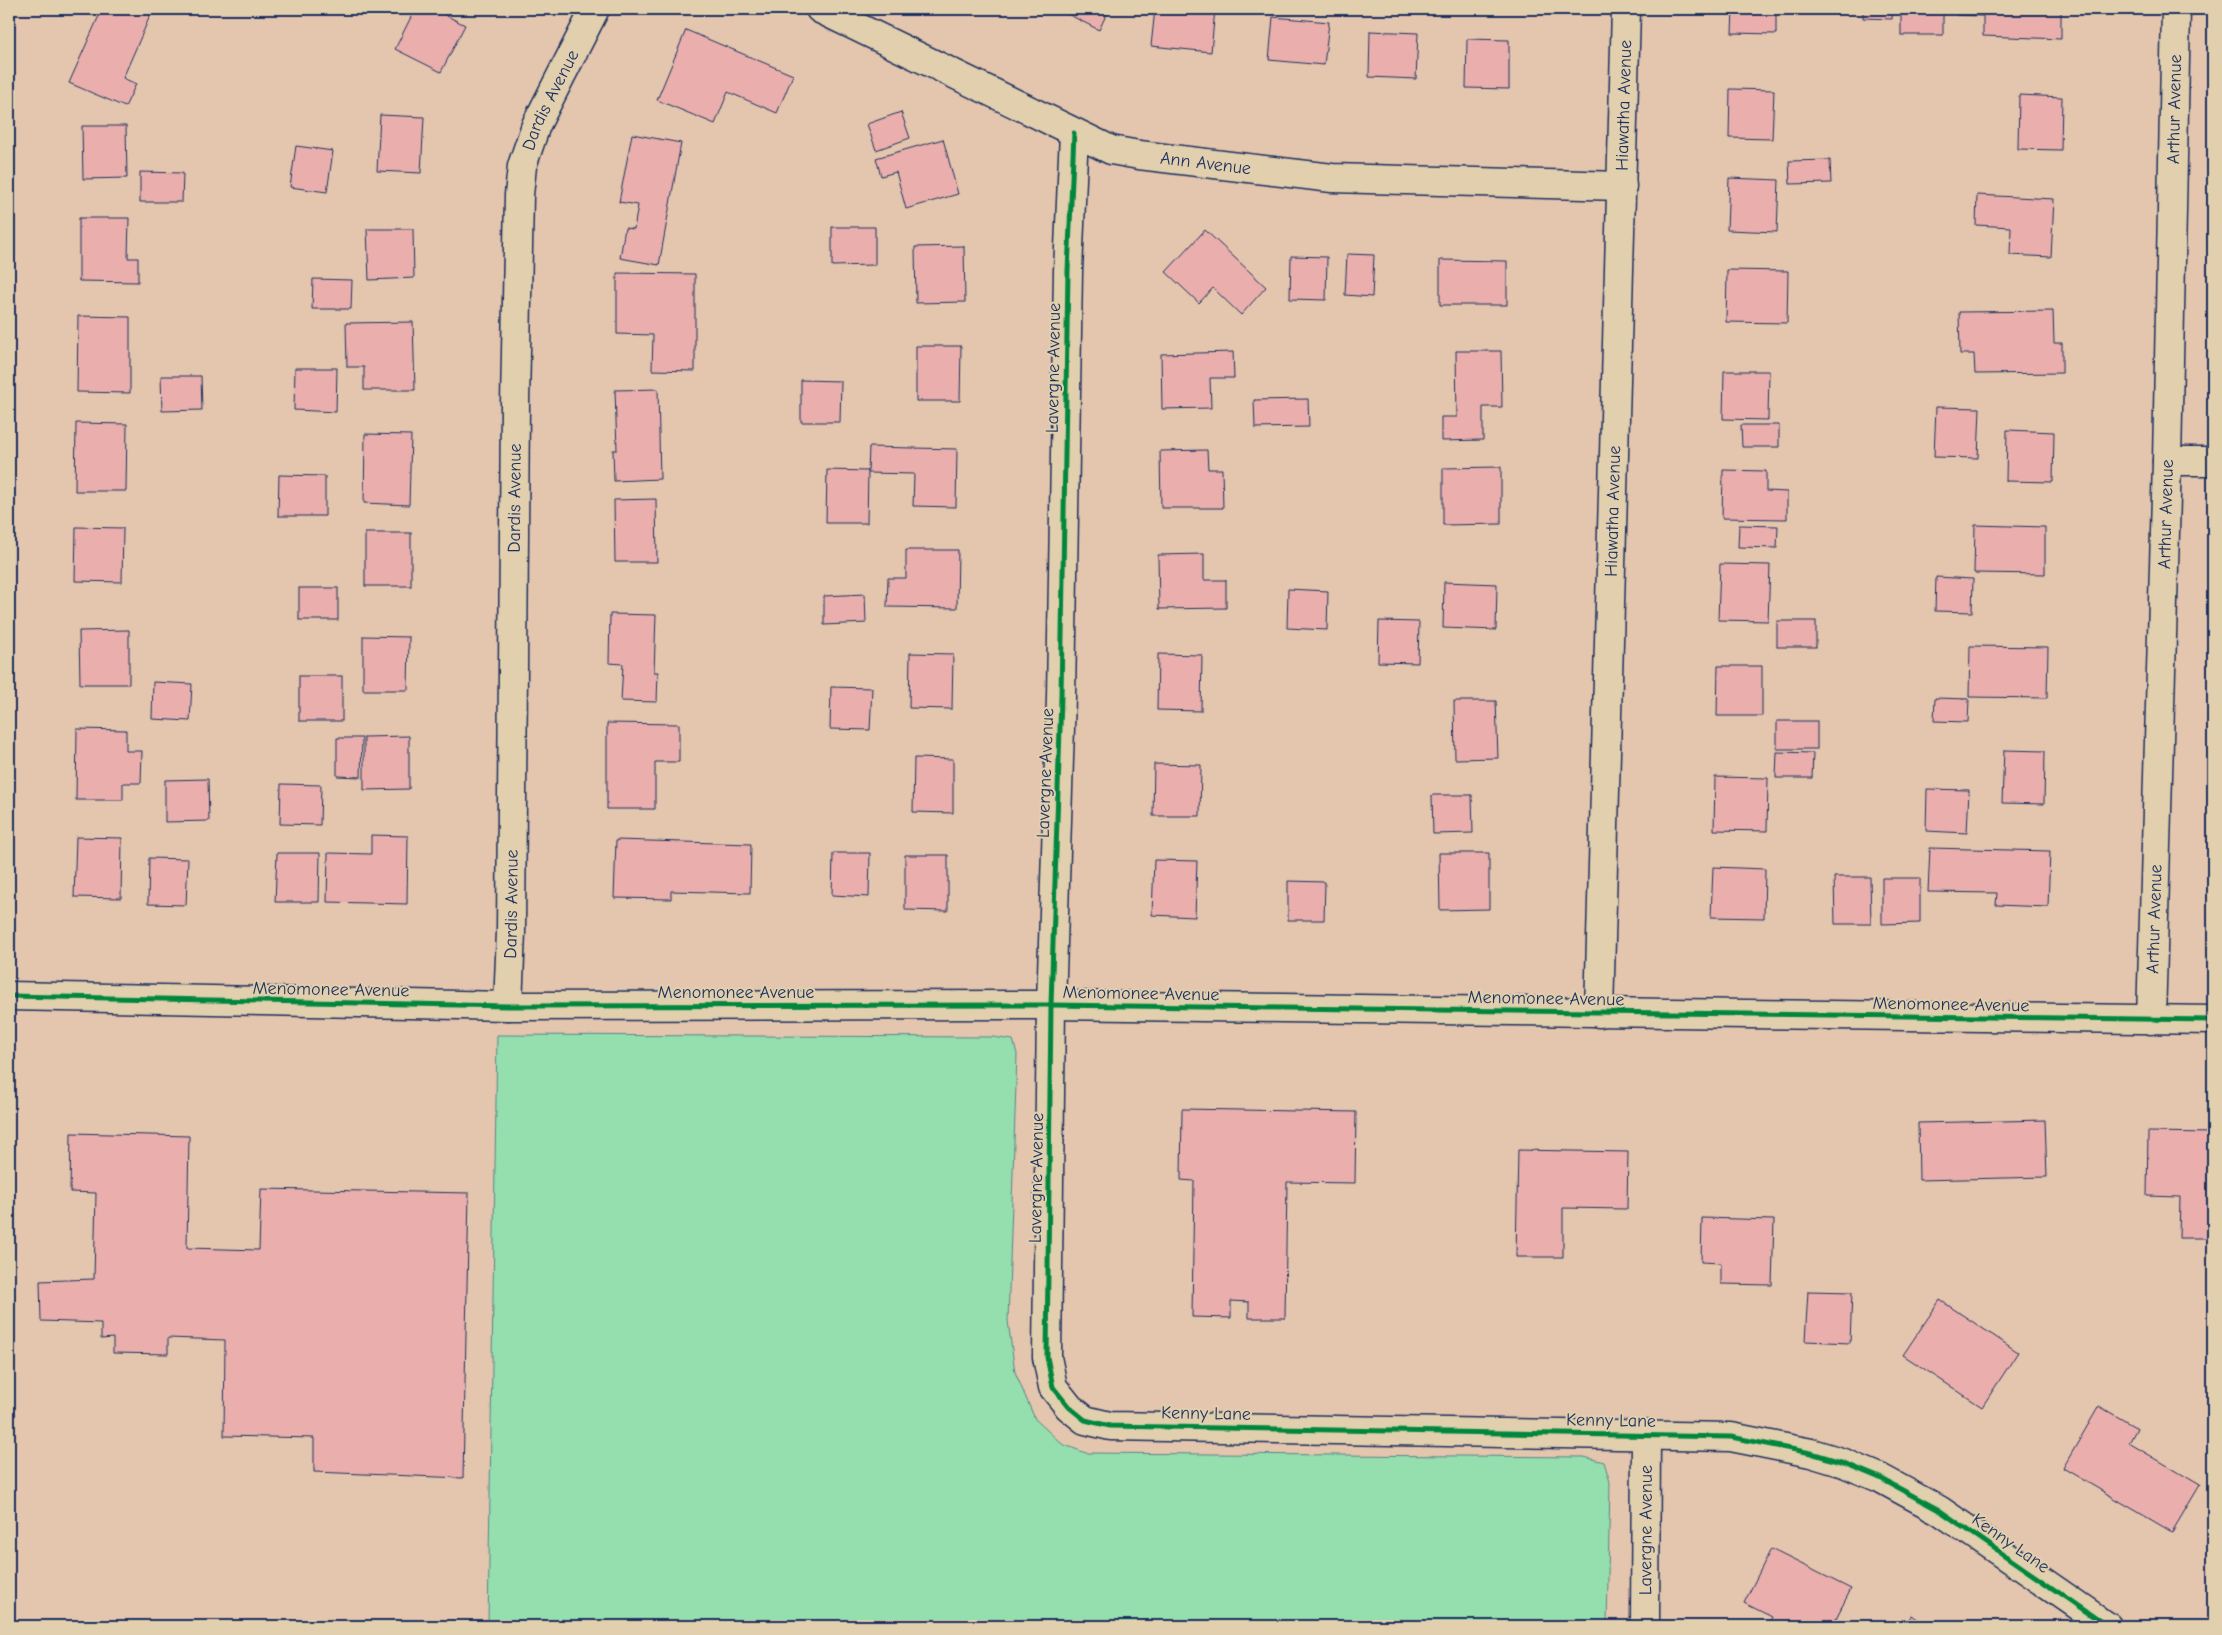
<svg xmlns="http://www.w3.org/2000/svg" width="2222" height="1635" font-family="'Comic Neue',sans-serif">
<rect width="100%" height="100%" fill="#e4c5ad"/>
<filter id="ink" filterUnits="userSpaceOnUse"><feTurbulence type="fractalNoise" baseFrequency=".02" numOctaves="2"/><feDisplacementMap in="SourceGraphic" scale="10" xChannelSelector="R" yChannelSelector="G"/><feConvolveMatrix kernelMatrix="1 2 1 2 8 2 1 2 1" color-interpolation-filters="sRGB"/></filter>
<g filter="url(#ink)">
<!-- green -->
<path fill="#95deae" stroke="#588686" d="M497 1035 993 1037 1013 1040 1017 1054 1008 1321 1015 1372 1035 1419 1062 1444 1086 1453 1584 1457 1604 1462 1610 1482 1607 1626H488Z"/>
<!-- building -->
<g fill="#eaafac" stroke="#1b2f5e">
<path d="M102 9H153L123 78 136 84 125 107 69 83Z"/>
<path d="M415 9H433L465 25 441 72 395 49Z"/>
<path d="M1058 9H1109L1099 30Z"/>
<path d="M1155 9H1215L1211 52 1151 46Z"/>
<path d="M1733 9H1776V34L1732 33Z"/>
<path d="M1863 9H1893L1892 19 1863 18Z"/>
<rect x="1901" y="9" width="42" height="26"/>
<path d="M1957 9H2061V39L1983 36V16L1956 15Z"/>
<path d="M1273 17 1329 22 1324 65 1269 60Z"/>
<path d="M686 30 793 75 777 113 728 92 715 124 657 100Z"/>
<path d="M1370 31 1418 33 1416 79 1369 77Z"/>
<path d="M1467 39 1509 40V89L1466 88Z"/>
<path d="M1730 89 1774 90 1772 139 1729 138Z"/>
<path d="M2019 95 2062 97 2061 150 2018 149Z"/>
<path d="M901 112 910 138 876 150 867 124Z"/>
<path d="M380 115 424 117 421 173 377 171Z"/>
<path d="M82 126H126L127 178 83 179Z"/>
<path d="M632 134 681 143 659 265 620 258 625 228 634 229 638 205 619 202Z"/>
<path d="M943 139 958 194 906 209 896 172 881 176 876 158Z"/>
<path d="M296 146 333 151 327 192 290 187Z"/>
<path d="M1830 160 1831 183 1790 184 1789 161Z"/>
<path d="M140 172 183 173 182 202H140Z"/>
<path d="M1729 178 1779 180 1777 232 1727 230Z"/>
<path d="M1977 195 2054 199 2051 257 2010 255 2011 227 1976 225Z"/>
<path d="M79 218H129L128 258H138V282L79 281Z"/>
<path d="M832 227H875V265L832 266Z"/>
<path d="M367 229H413L414 278 369 280Z"/>
<path d="M1205 230 1266 287 1241 315 1213 288 1199 303 1166 272Z"/>
<path d="M964 246 965 302 916 303 915 247Z"/>
<path d="M1347 254 1374 255 1372 297 1345 295Z"/>
<path d="M1291 256 1327 257 1326 300 1290 299Z"/>
<path d="M1440 260 1507 261V305H1440Z"/>
<path d="M1727 270 1788 271 1787 323 1726 322Z"/>
<path d="M617 273 695 274V371L652 370 653 335 617 334Z"/>
<path d="M313 279 352 280 351 309H312Z"/>
<path d="M2053 311 2054 343H2062V373L1975 374 1974 354H1960L1959 312Z"/>
<path d="M78 316 130 317V393L77 392Z"/>
<path d="M413 322 415 390H364V367H347L346 323Z"/>
<path d="M916 346H961L960 401H916Z"/>
<path d="M1456 351H1501L1502 407H1483V440L1441 441V417H1457Z"/>
<path d="M1233 352 1234 378H1210L1211 408 1162 409 1161 354Z"/>
<path d="M295 368H337L336 412 294 410Z"/>
<path d="M1724 371H1769L1768 420 1723 419Z"/>
<path d="M161 376H201L202 410 162 411Z"/>
<path d="M801 380 841 381 840 422H801Z"/>
<path d="M658 389 660 479 614 481 613 450H617L615 390Z"/>
<path d="M1308 399 1309 427 1255 428 1254 400Z"/>
<path d="M1936 407 1980 408 1978 458 1934 457Z"/>
<path d="M76 423 127 424 126 491H75Z"/>
<path d="M1741 425H1779V447H1742Z"/>
<path d="M2007 430 2054 432 2053 482 2006 481Z"/>
<path d="M365 434 411 435 409 505 364 503Z"/>
<path d="M869 447 957 449 956 507 913 506 914 474 868 473Z"/>
<path d="M1207 450 1208 469H1222L1223 508H1161L1160 451Z"/>
<path d="M1501 467V524L1443 525V468Z"/>
<path d="M827 470 868 471 867 523H826Z"/>
<path d="M1723 470 1766 471V491L1787 492V519L1722 518Z"/>
<path d="M279 475 325 476V516H278Z"/>
<path d="M656 499 657 562H615L614 500Z"/>
<path d="M1739 525 1778 526 1777 548 1738 547Z"/>
<path d="M1975 525 2045 527V574L1974 573Z"/>
<path d="M76 527 123 528 122 582 75 581Z"/>
<rect x="365" y="533" width="46" height="53"/>
<path d="M906 550H958L957 608 887 607 888 578H906Z"/>
<path d="M1204 554V580H1226V608L1159 609 1158 555Z"/>
<path d="M1720 564 1770 565 1768 621 1718 620Z"/>
<path d="M1936 577 1973 579 1972 612 1935 611Z"/>
<path d="M1444 582 1497 584 1496 630 1443 628Z"/>
<rect x="299" y="588" width="39" height="32"/>
<path d="M1288 589 1328 591 1327 630 1287 628Z"/>
<path d="M865 594 866 623 824 625V596Z"/>
<path d="M610 614 656 615 654 672H658L657 702 621 701 623 664 609 663Z"/>
<path d="M1379 621 1419 622 1418 663 1378 662Z"/>
<rect x="1777" y="621" width="39" height="26"/>
<path d="M129 630V684H80L79 631Z"/>
<path d="M363 636 409 637 408 690H363Z"/>
<path d="M1970 646 2048 647 2047 698 1969 697Z"/>
<path d="M910 653 953 654 952 709 909 708Z"/>
<path d="M1158 654 1202 655 1201 711 1157 710Z"/>
<path d="M1718 666H1762V716H1717Z"/>
<rect x="299" y="676" width="43" height="45"/>
<path d="M153 682 192 684 190 721 152 719Z"/>
<path d="M831 687 872 688 870 730 830 729Z"/>
<path d="M1935 698 1969 699 1968 722 1934 721Z"/>
<path d="M1454 701H1496L1498 758 1455 759Z"/>
<rect x="1777" y="721" width="40" height="28"/>
<path d="M607 723 679 724V762H655V809H607Z"/>
<path d="M77 729 126 730V751H142L141 783H123V800H76Z"/>
<path d="M409 736V789L364 790V737Z"/>
<path d="M337 738H362L361 777 337 776Z"/>
<path d="M2004 750 2045 751 2044 804 2002 803Z"/>
<path d="M1777 752 1813 753 1812 778H1776Z"/>
<path d="M914 758 953 759V813L913 812Z"/>
<path d="M1154 764 1201 765 1200 816H1153Z"/>
<path d="M1715 777 1768 778 1767 831 1714 830Z"/>
<path d="M208 779 209 821 165 822V780Z"/>
<path d="M281 784 321 785 320 825 280 824Z"/>
<path d="M1927 789 1969 790 1967 833 1926 831Z"/>
<path d="M1432 795H1472L1473 833 1433 834Z"/>
<path d="M371 835 408 836 407 904 327 902 328 853 371 854Z"/>
<path d="M76 837 122 838 121 898 74 897Z"/>
<path d="M616 840 751 844 750 893 671 891V899L614 898Z"/>
<path d="M1930 848 2050 851 2048 907 1996 905 1997 893 1928 892Z"/>
<path d="M277 853H320L319 902H275Z"/>
<path d="M833 853H870L869 897 832 895Z"/>
<path d="M1439 853H1489V909L1440 910Z"/>
<path d="M905 855H948V911L905 910Z"/>
<path d="M149 858 188 859 186 905 148 904Z"/>
<path d="M1154 860 1197 861 1195 917 1152 915Z"/>
<path d="M1713 867 1765 869 1764 918 1711 917Z"/>
<path d="M1834 877H1870L1871 924H1835Z"/>
<path d="M1882 878H1920V923L1882 924Z"/>
<path d="M1288 881 1325 882 1324 920H1288Z"/>
<path d="M1182 1109 1356 1112 1355 1183 1287 1182 1285 1318H1249V1302L1231 1301V1318L1192 1317 1194 1181 1181 1180Z"/>
<path d="M2045 1120 2047 1177 1919 1180 1918 1123Z"/>
<path d="M2148 1132 2213 1133V1238H2179L2180 1197 2147 1196Z"/>
<path d="M71 1133 189 1136 187 1248 259 1250 261 1189 469 1193 463 1478 314 1472V1438L224 1436 225 1340 168 1338V1354L113 1353V1338L101 1339V1323L41 1321 40 1281 94 1279 96 1193 70 1192Z"/>
<path d="M1518 1150 1628 1152 1627 1209 1563 1208V1257H1516Z"/>
<path d="M1702 1218 1774 1220 1772 1285 1721 1284V1263L1701 1262Z"/>
<path d="M1808 1291 1852 1292 1850 1343 1805 1341Z"/>
<path d="M1940 1300 2018 1352 1982 1407 1903 1355Z"/>
<path d="M2099 1406 2137 1428 2129 1443 2200 1485 2172 1532 2063 1468Z"/>
<path d="M1771 1549 1851 1589 1832 1626H1767L1772 1617 1744 1603Z"/>
<path d="M1912 1615 1927 1626H1904Z"/>
</g>
<g fill="none" stroke-linecap="round" stroke-linejoin="round">
<defs>
<g id="minor">
<path id="s1" d="M820 9 1111 150 1139 155 1332 178 1622 186"/>
<path d="M1074 133 1068 271 1061 697 1051 1005 1047 1357 1053 1387 1069 1407 1085 1420 1110 1426 1731 1437 1811 1453 1844 1463 1880 1478 1939 1510 2107 1626"/>
<path d="M2167 461H2213"/>
<path id="s2" d="M508 1006 511 932 515 404 519 195 522 166 536 125 595 9"/>
<path id="s3" d="M1599 1013 1626 9"/>
<path id="s4" d="M2151 1020 2167 461 2176 9"/>
<path id="s5" d="M1645 1626 1646 1434"/>
</g>
<path id="tertiary" d="M9 996 508 1006 1051 1005 2213 1020"/>
</defs>
<!-- minor casing -->
<use href="#minor" stroke="#1b2f5e" stroke-width="31"/>
<!-- tertiary casing -->
<use href="#tertiary" stroke="#1b2f5e" stroke-width="31"/>
<!-- minor -->
<use href="#minor" stroke="#e1cfad" stroke-width="28"/>
<!-- tertiary -->
<use href="#tertiary" stroke="#e1cfad" stroke-width="28"/>
<defs>
<g id="cycleway">
<path d="M1074 133 1068 271 1061 697 1051 1005 1047 1357 1053 1387 1069 1407 1085 1420 1110 1426 1731 1437 1811 1453 1844 1463 1880 1478 1939 1510 2107 1626"/>
<path d="M9 996 508 1006 1051 1005 2213 1020"/>
</g>
</defs>
<!-- cycleway casing -->
<use href="#cycleway" stroke="#e1cfad" stroke-width="8"/>
<!-- cycleway -->
<use href="#cycleway" stroke="#00873e" stroke-width="5"/>
</g>
</g>
<g text-anchor="middle" stroke-width="4" stroke-linejoin="round" paint-order="stroke">
<!-- street labels -->
<g font-size="18" fill="#1b2f5e" stroke="#e1cfad">
<text dy="6" stroke="none"><textPath href="#s2" startOffset="912">Dardis Avenue</textPath></text>
<text dy="6" stroke="none"><textPath href="#s3" startOffset="908">Hiawatha Avenue</textPath></text>
<text dy="6" stroke="none"><textPath href="#s4" startOffset="911">Arthur Avenue</textPath></text>
<text dy="6" stroke="none"><textPath href="#s1" startOffset="419">Ann Avenue</textPath></text>
<text transform="translate(1053 368) rotate(-89)" y="6">Lavergne Avenue</text>
<text dy="6" stroke="none"><textPath href="#s2" startOffset="508">Dardis Avenue</textPath></text>
<text dy="6" stroke="none"><textPath href="#s3" startOffset="502">Hiawatha Avenue</textPath></text>
<text dy="6" stroke="none"><textPath href="#s4" startOffset="506">Arthur Avenue</textPath></text>
<text transform="translate(1045 773) rotate(-88)" y="6">Lavergne Avenue</text>
<text dy="6" stroke="none"><textPath href="#s2" startOffset="102">Dardis Avenue</textPath></text>
<text dy="6" stroke="none"><textPath href="#s4" startOffset="101">Arthur Avenue</textPath></text>
<text transform="translate(331 989) rotate(1)" y="6">Menomonee Avenue</text>
<text x="736" y="998">Menomonee Avenue</text>
<text transform="translate(1141 993) rotate(1)" y="6">Menomonee Avenue</text>
<text transform="translate(1546 998) rotate(1)" y="6">Menomonee Avenue</text>
<text transform="translate(1951 1004) rotate(1)" y="6">Menomonee Avenue</text>
<text transform="translate(1036 1178) rotate(-89)" y="6">Lavergne Avenue</text>
<text transform="translate(1206 1413) rotate(1)" y="6">Kenny Lane</text>
<text transform="translate(1611 1420) rotate(1)" y="6">Kenny Lane</text>
<text dy="6" stroke="none"><textPath href="#s5" startOffset="96">Lavergne Avenue</textPath></text>
<text transform="translate(2011 1543) rotate(35)" y="6">Kenny Lane</text>
</g>
</g>
<!-- margin -->
<rect width="2222" height="1635" fill="none" stroke="#e1cfad" stroke-width="30"/>
<rect x="15" y="15" width="2192" height="1605" fill="none" stroke="#1b2f5e" stroke-width="2" filter="url(#ink)"/>
</svg>
